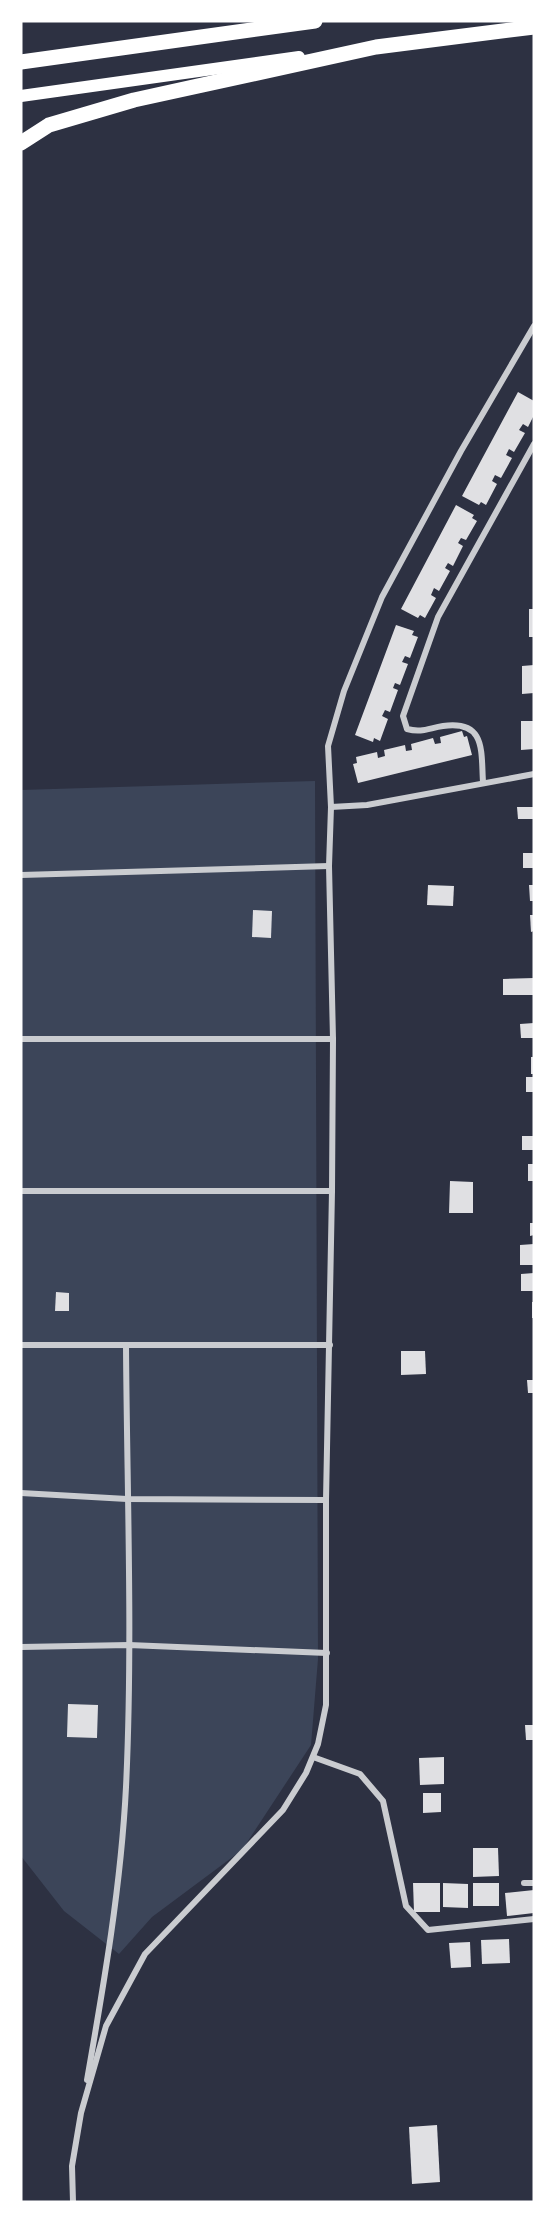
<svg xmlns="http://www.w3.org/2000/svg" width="555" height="2223" font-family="'Work Sans',sans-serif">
<rect width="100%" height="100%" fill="#2d3142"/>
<!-- green -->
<path fill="#3c4559" d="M315 781 318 1659 311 1745 242 1850 152 1917 119 1954 64 1911 21 1856V790Z"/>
<!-- building -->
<g fill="#e0e0e3">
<path d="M518 392 534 401V415L528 427 523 424 519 430 525 433 514 452 509 449 506 455 512 458 501 478 495 475 492 481 497 484 486 505 481 502 479 505 462 496Z"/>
<path d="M456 505 474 515 472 518 477 521 466 540 461 538 458 543 463 546 453 566 448 563 445 568 450 571 439 591 434 588 431 595 436 598 425 618 420 615 418 618 401 609Z"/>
<rect x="529" y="609" width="5" height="28"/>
<path d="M396 625 414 631 412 635 418 637 410 658 405 656 402 662 408 664 400 685 395 683 393 688 398 690 390 712 385 710 382 716 388 719 380 741 374 738 373 742 355 735Z"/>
<path d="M534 665V693L522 694V666Z"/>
<path d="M521 721H534V749L521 750Z"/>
<path d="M462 731 464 737 467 736 472 755 358 783 353 764 357 763 356 757 377 752 378 758 385 756 384 750 405 745 406 751 412 750 411 744 433 738 435 744 441 743 440 737Z"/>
<path d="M517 807H534V819H518Z"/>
<rect x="523" y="853" width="11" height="15"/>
<path d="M428 885 454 886 453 906 427 905Z"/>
<path d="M529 885H534V901H530Z"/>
<path d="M253 910 272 911 271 938 252 937Z"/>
<path d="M530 915H534V931L531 932Z"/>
<path d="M534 978V995H503V979Z"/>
<path d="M534 1023V1038H521L520 1024Z"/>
<rect x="531" y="1057" width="3" height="17"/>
<rect x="526" y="1077" width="8" height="15"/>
<rect x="522" y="1136" width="12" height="14"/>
<rect x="528" y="1164" width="6" height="17"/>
<path d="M450 1181 473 1182V1213H449Z"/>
<path d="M530 1223H534V1235L530 1236Z"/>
<path d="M534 1244V1265H520V1245Z"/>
<path d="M534 1273V1291H521V1274Z"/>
<path d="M56 1292 69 1293V1311H55Z"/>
<rect x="532" y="1302" width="2" height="16"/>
<path d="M401 1351H425L426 1374 401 1375Z"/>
<path d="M527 1380H534V1393H528Z"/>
<path d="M68 1704 98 1705 97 1738 67 1737Z"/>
<path d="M525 1725H534V1740H526Z"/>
<path d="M444 1757V1784L420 1785 419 1758Z"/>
<path d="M423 1793H441V1812L423 1813Z"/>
<path d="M473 1848H498L499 1876 473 1877Z"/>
<path d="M413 1883H440V1912H414Z"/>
<path d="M443 1883 468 1884V1908L443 1907Z"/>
<rect x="473" y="1883" width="26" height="23"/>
<path d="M534 1890V1913L507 1916 505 1893Z"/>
<path d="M509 1939 510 1963 482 1964 481 1940Z"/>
<path d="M470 1942 471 1967 451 1968 449 1943Z"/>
<path d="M437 2125 440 2182 412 2184 409 2127Z"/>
</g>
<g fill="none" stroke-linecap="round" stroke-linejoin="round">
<!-- minor -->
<g stroke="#caccd0" stroke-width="6">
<path d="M483 782C481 751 486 720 443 726 429 728 422 733 407 729L403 716 438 617 534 444"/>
<path d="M331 807 367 805 534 774"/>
<path d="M21 875 329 866"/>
<path d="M21 1039H333"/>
<path d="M21 1191H332"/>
<path d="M21 1345H330"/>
<path d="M21 1493 127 1499 326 1500"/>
<path d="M21 1647 129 1645 327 1653"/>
<path d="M313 1757 360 1774 383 1801 406 1906 428 1930 534 1919"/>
<path d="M524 1883H534"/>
<path d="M87 2080C104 1983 121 1886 126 1787 133 1641 127 1493 126 1346"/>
<path d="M73 2202 72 2166 81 2113 106 2026 145 1954 283 1810 306 1773 318 1744 326 1705V1500L332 1191 333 1039 329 866 331 807 328 746 344 691 382 597 461 451 534 326"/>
</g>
<!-- secondary -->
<path stroke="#fff" stroke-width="12" d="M21 96 299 57"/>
<!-- primary -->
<g stroke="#fff" stroke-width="15">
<path d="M21 62 315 21"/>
<path d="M21 143 49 125 134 100 376 47 534 27"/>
</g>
</g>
<!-- border -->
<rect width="555" height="2223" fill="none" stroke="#ffffff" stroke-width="45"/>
</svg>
